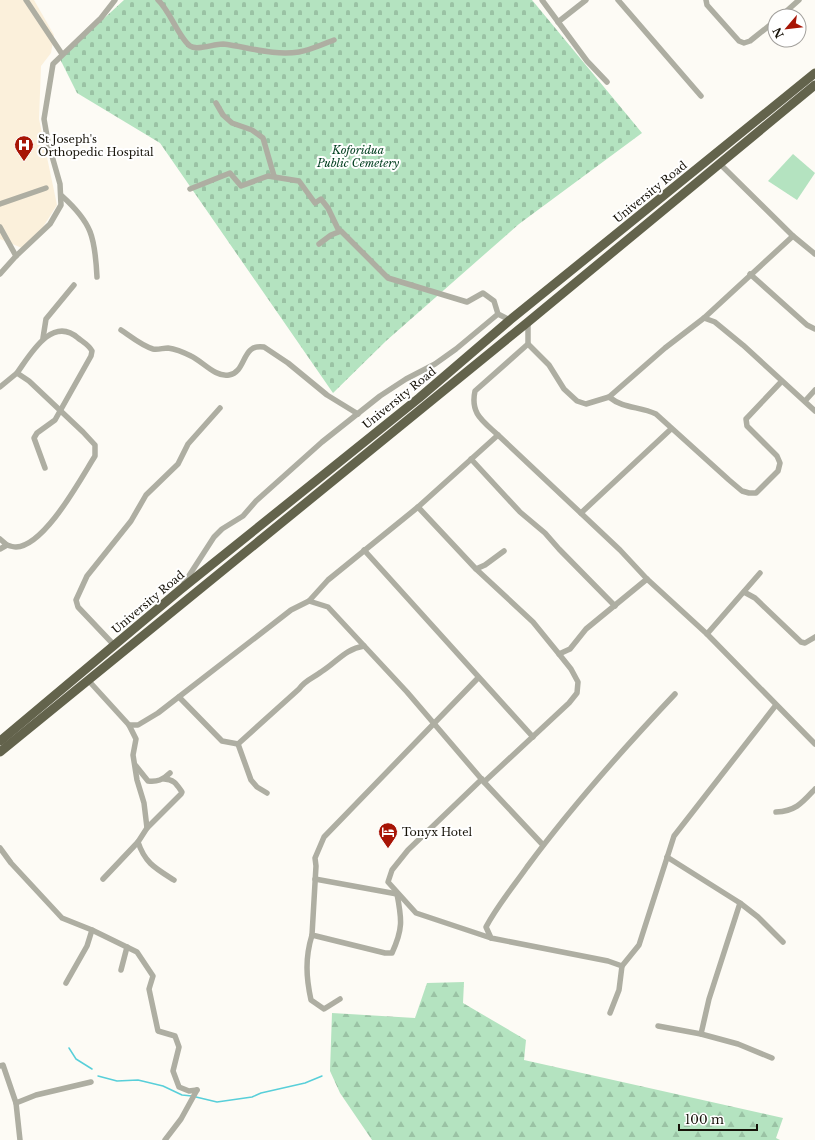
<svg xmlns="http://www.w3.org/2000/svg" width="815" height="1140" font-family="'Libre Baskerville',serif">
<defs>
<pattern id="forest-firs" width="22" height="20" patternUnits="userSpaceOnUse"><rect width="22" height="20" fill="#b4e3c0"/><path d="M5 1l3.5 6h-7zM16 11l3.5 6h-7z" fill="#9ac2a4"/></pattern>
<pattern id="cemetery-stones" width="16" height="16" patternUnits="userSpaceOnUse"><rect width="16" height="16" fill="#b4e3c0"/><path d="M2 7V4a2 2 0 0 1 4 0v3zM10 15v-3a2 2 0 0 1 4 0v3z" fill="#9ac2a4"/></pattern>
</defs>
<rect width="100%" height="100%" fill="#fdfbf5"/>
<!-- medical -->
<path fill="#fbf0db" d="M0 0H34L54 35 51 53 41 66 39 119 57 205 43 227 22 248 0 239Z"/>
<!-- forest -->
<path fill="url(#forest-firs)" d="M464 982 463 1003 526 1040 524 1060 783 1118 776 1138 780 1140H372L340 1093 330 1071 332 1013 415 1018 427 983Z"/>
<!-- cemetery -->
<path fill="url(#cemetery-stones)" d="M124 0H532L642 133 519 224 386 341 333 393 160 143 77 93 60 59Z"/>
<!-- pitch -->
<path fill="#b4e3c0" d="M793 154 815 173 797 200 768 181Z"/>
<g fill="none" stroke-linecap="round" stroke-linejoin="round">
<!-- stream -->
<g stroke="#58cfd9" stroke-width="1.5">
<path d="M69 1048 76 1059 92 1069"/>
<path d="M98 1076 117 1081 138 1080 163 1086 182 1095 192 1096"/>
<path d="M196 1097 217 1102 252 1097 261 1093 305 1083 322 1076"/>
</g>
<!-- minor -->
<g stroke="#aeaea2" stroke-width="5.5">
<path d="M26 0 62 54"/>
<path d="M158 0C170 11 179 38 190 46 197 51 213 44 223 44 248 47 273 56 299 52 311 50 323 44 334 40"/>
<path d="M542 0 587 61 607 82"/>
<path d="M618 0 701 96"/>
<path d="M706 0 707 5 739 41 744 43 750 41 775 21"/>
<path d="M781 16 799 0"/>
<path d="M558 22 586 0"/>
<path d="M216 103 223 115 232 123 252 130 263 138 274 176"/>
<path d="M719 163 793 236 815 254"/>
<path d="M190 189 230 173 241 186 268 176 299 181 315 203 321 199 328 208 339 231"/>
<path d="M62 196C92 223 95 237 97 277"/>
<path d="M0 204 46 188"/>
<path d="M0 227 16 256"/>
<path d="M319 244 331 235 341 231 388 278 467 302 483 293 494 301 498 314 510 320"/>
<path d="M0 274 16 256 50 224 61 205 60 184 48 142 44 119 53 64 101 18 115 0"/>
<path d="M750 274 807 325 815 329"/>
<path d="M704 318 715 322 743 345 815 411"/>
<path d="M121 330C130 336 142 346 153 349 158 350 163 348 168 348 175 349 185 353 191 356 202 361 216 378 229 375 247 372 241 343 264 347L288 363 327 395 358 414"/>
<path d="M43 338 46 319 74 285"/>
<path d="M528 344 549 365 564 389 577 401 586 404 609 397C624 409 639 406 656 414L729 480 742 491 749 493H756L778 471 780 463 777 456 747 426 746 419 781 382"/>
<path d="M17 373C30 355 52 315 78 338 83 342 89 345 92 351L91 356 55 420 37 433 34 438 45 468"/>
<path d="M0 387 17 373 29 381 83 432 95 445V456C81 478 45 546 16 547 13 547 10 546 7 545"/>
<path d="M609 397 665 348 704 318 793 236"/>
<path d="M805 401 815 390"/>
<path d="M498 435C483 421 470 414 475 391L528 344V322"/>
<path d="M471 459 520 512 545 533 559 549 615 606"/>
<path d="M418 507 476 569 533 622 559 654 571 669 578 682 577 693 569 703 484 782"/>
<path d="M581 513 671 429"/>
<path d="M0 539 7 545 0 549"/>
<path d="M364 550 533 737"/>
<path d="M476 569 485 565 504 551"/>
<path d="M183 585 214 537 222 529 243 516 256 501 322 442 380 396 406 379 435 364 456 349 498 314"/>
<path d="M744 592 755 598 801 642 805 643 815 637"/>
<path d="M309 601 328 607 407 692 484 782 543 845"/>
<path d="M707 634 760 573"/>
<path d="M114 645 78 607 76 600 87 576 131 521 146 495 178 464 188 444 220 408"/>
<path d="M559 654 570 649 586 629 647 579"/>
<path d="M88 680 129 725H138L158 713 291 610 309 601 328 580 418 507 498 435 620 550 647 579 707 634 815 744"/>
<path d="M179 697 222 741 238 744 299 689C305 680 313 678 321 672 337 662 345 649 364 646"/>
<path d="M129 725 136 739 133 755 137 780 144 803 147 828 138 842C145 863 155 868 174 880"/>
<path d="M238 744 251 780 257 787 267 793"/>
<path d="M136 766 148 781C157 782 163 780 170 773"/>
<path d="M482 779 408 850 392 870 388 882 416 913 491 938"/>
<path d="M776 812C796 811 802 803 815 789"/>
<path d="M147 828 181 794 182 792C177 785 174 779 164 779"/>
<path d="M0 848 11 863 62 918 92 930 137 952 153 976 149 989 158 1031 175 1036 179 1047 173 1071 179 1087 189 1091 197 1090"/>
<path d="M667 857 740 903 758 917 783 942"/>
<path d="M103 879 138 842"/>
<path d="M315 879 397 894"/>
<path d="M397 894C402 920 403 929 392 953H385L312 935 316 866 315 858 324 837 478 678"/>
<path d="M312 935C305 958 306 977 311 1000L324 1009 340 999"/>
<path d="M622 966 639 945 674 836 776 705"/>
<path d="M121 970 127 947"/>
<path d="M66 983 87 946 92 930"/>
<path d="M610 1013 619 990 622 966 608 961 491 938 486 927C497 906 513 887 527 867 572 806 623 749 675 694"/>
<path d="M658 1026 701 1034 738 1044 772 1058"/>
<path d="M701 1034 709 999 740 903"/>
<path d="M0 1066 3 1065 16 1103 36 1095 91 1082"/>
<path d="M16 1103 20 1140"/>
<path d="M165 1140 181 1119 197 1090"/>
</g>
<!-- trunk -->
<g stroke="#63634c" stroke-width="9">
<path d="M0 741 180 590 419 398 510 320 815 73"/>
<path d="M0 752 528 322 815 85"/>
</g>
</g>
<!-- icons -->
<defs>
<symbol id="hospital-pin" viewBox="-11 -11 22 30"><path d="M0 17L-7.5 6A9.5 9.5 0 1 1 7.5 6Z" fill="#a71506" stroke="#fff"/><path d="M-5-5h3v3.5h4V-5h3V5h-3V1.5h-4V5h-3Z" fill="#fff"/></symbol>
<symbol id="hotel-pin" viewBox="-11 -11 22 30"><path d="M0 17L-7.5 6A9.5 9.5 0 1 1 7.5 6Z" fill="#a71506" stroke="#fff"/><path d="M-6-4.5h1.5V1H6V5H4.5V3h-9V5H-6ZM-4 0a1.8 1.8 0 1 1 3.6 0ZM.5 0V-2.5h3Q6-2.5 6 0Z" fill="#fff"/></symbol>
</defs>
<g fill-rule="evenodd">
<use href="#hospital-pin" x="13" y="134" width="22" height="30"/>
<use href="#hotel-pin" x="377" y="821" width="22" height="30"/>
</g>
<g text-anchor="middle" stroke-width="4" stroke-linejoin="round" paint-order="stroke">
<!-- poi labels -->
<g font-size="11" fill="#161208" stroke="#fff" text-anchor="start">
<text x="38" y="143">St Joseph's<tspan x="38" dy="13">Orthopedic Hospital</tspan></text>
<text x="402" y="836">Tonyx Hotel</text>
</g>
<!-- park labels -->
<g font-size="11" font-style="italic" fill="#003e1e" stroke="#fff">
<text x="358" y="154">Koforidua<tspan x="358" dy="13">Public Cemetery</tspan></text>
</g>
<!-- street labels -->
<g font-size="11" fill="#161208" stroke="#fff">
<text transform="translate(650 192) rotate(-39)" y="4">University Road</text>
<text transform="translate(399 398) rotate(-39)" y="4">University Road</text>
<text transform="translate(148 602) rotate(-40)" y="4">University Road</text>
</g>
</g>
<!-- north arrow -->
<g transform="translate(787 28) rotate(242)"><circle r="19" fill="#ffffff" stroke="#a2a09c"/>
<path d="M0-3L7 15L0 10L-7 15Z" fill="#a71506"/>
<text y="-6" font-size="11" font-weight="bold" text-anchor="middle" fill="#161208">N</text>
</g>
<!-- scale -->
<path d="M679 1124v6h78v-6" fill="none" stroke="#161208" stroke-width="2"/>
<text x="685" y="1124" font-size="12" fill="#161208" stroke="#ffffff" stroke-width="3" paint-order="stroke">100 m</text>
</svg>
